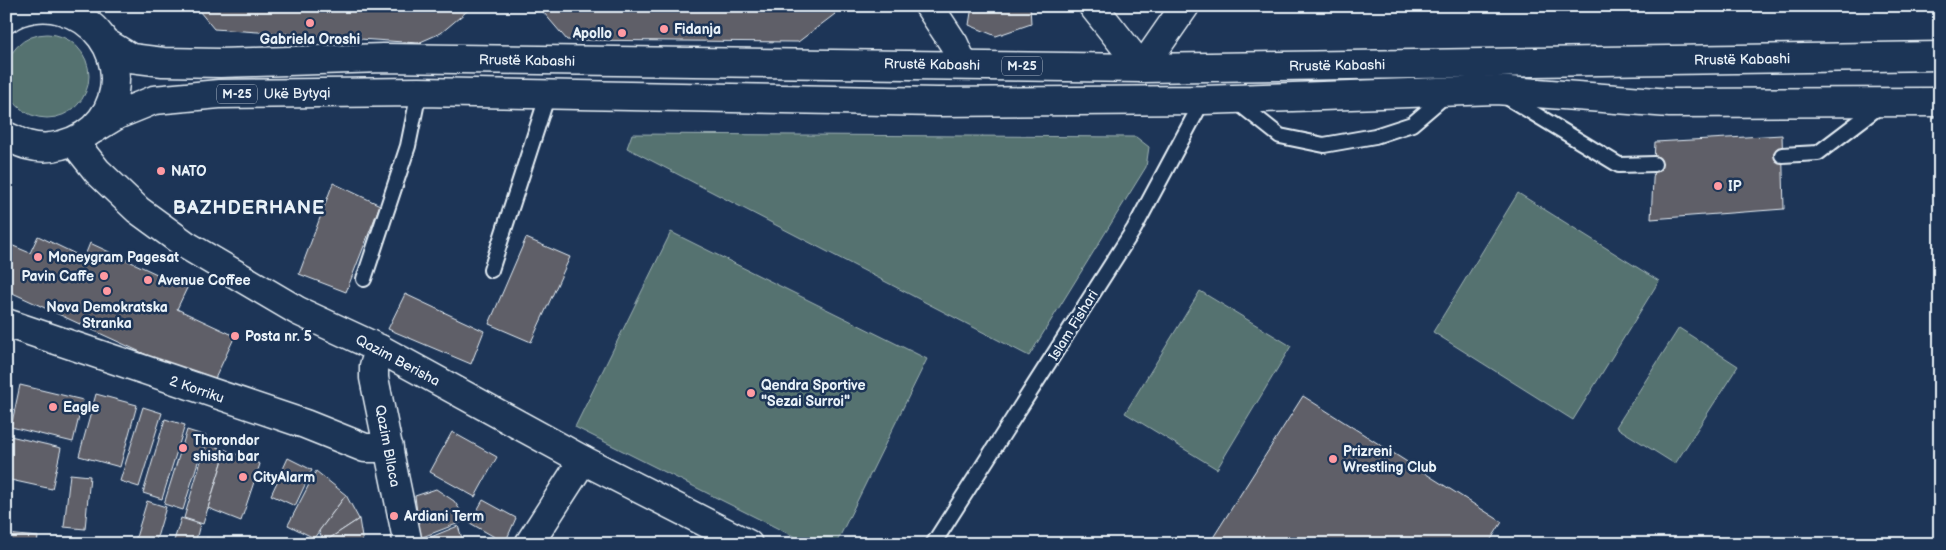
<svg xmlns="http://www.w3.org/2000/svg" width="1946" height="550" font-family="'Balsamiq Sans',sans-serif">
<rect width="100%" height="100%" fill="#1d3557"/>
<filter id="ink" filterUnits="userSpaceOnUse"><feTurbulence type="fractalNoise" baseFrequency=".02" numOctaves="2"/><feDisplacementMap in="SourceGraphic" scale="10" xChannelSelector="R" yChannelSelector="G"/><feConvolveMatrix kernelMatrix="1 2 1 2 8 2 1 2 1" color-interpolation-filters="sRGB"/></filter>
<g filter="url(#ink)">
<!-- green -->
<g fill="#557270" stroke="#9eb2b4">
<circle cx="47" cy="76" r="42"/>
<path d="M632 134 1136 137 1149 147 1146 167 1029 356 627 148Z"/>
<path d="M1518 193 1659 281 1573 420 1433 332Z"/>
<path d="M671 232 927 359 836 544H809L575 427Z"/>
<path d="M1200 291 1291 346 1217 469 1125 413Z"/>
<path d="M1679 328 1738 366 1675 464 1616 427Z"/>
</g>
<!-- building -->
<g fill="#5e5e68" stroke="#e8f1f8">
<path d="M195 6H472V7L441 33 418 43 214 29Z"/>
<path d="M538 6H829L835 14 798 42 567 40Z"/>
<path d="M972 6H1030L1031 24 996 36 969 25Z"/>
<path d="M1782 135 1784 209 1651 219 1655 142Z"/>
<path d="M333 183 380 205 346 292 299 274Z"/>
<path d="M38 236 84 258 90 243 187 288 177 309 235 336 212 385 6 290V254L11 245 30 253Z"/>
<path d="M526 238 570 257 531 342 489 324Z"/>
<path d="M405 294 484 331 471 364 388 329Z"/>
<path d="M20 385 83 400 73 442 11 427Z"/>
<path d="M96 394 137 405 120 467 79 456Z"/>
<path d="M1303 396 1502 522 1488 544H1209Z"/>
<path d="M143 407 162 413 139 487 120 481Z"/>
<path d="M165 419 185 425 162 499 143 493Z"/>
<path d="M187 430 206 436 183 510 164 504Z"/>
<path d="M452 432 497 457 475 497 430 472Z"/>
<path d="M6 435 61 448 52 489 6 479Z"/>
<path d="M206 444 226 450 203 524 184 518Z"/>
<path d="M226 450 260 464 241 521 208 508Z"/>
<path d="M288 458 312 470 295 506 271 495Z"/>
<path d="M316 471 346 495 314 538 288 525Z"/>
<path d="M70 474 90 476 85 529 64 527Z"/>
<path d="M436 489 454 501 467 520 420 538 415 496Z"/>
<path d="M346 495 359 519 324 542 319 531Z"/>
<path d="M483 500 516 518 505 543 470 523Z"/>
<path d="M147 501 166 507 155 544H134Z"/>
<path d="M181 518 200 524 195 544H173Z"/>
<path d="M359 519 363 544H324V542Z"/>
<path d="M458 526 464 544H421V541Z"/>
<path d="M6 534 38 537 37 544H6Z"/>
<path d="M206 538 241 542V544H206Z"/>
</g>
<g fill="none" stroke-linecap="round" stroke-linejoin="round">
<defs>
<g id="service">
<path d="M1505 96 1619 165 1654 164"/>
<path d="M1237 102 1280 136 1324 145 1375 136 1412 124 1446 95"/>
<path d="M1782 155 1818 153 1880 106"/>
<path d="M491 270 548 94"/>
<path d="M364 279 408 146 419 92"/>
<path d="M933 544 1134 229 1203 100"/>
</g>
<g id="minor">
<path d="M929 6 954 44 963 64"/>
<path d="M1093 6 1142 68"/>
<path d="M1142 68 1185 6"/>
<path d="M74 142 97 171 138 210 186 245 298 311 380 349 583 460 748 544"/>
<path d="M6 323 305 424 365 448H389"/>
<path d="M380 349 374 366V378L408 544"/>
<path d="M529 544 583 460"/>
</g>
<g id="primary">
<path d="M6 19C21 8 44 5 61 10 132 30 134 127 61 145 51 148 38 148 27 145 20 143 13 139 6 136"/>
<path d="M108 44 131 58 163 62 220 63 383 58 1142 68 1940 56"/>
<path d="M94 129 117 115 154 100 219 94 419 92 938 102 1203 100 1496 90 1670 103 1940 102"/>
</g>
</defs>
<!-- service casing -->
<use href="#service" stroke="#e8f1f8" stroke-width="18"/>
<!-- minor casing -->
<use href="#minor" stroke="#e8f1f8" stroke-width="31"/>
<!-- primary casing -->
<use href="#primary" stroke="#e8f1f8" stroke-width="31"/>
<!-- service -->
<use href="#service" stroke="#1d3557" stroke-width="14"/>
<!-- minor -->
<use href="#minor" stroke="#1d3557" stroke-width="28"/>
<!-- primary -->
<use href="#primary" stroke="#1d3557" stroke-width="28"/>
</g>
</g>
<!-- markers -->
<g fill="#ff9aa2" stroke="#1d3557" stroke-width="2">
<circle cx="310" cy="23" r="5"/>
<circle cx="664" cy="29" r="5"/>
<circle cx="622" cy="33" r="5"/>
<circle cx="161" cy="171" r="5"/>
<circle cx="1718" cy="186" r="5"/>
<circle cx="38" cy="257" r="5"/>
<circle cx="104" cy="276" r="5"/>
<circle cx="148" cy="280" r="5"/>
<circle cx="107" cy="291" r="5"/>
<circle cx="235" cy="336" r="5"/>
<circle cx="751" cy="393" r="5"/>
<circle cx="53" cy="407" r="5"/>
<circle cx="183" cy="448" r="5"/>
<circle cx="1333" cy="459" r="5"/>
<circle cx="243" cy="477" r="5"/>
<circle cx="394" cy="516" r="5"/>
</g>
<g text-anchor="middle" stroke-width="5" stroke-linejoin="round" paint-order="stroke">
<!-- shield labels -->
<g fill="#1d3557" stroke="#abb9c8" stroke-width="1">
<rect x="1002" y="56.5" width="40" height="19" rx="4"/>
<rect x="217" y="84.5" width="40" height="19" rx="4"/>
</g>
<g font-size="12" font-weight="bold" fill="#e8f1f8">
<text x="1022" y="70">M-25</text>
<text x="237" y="98">M-25</text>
</g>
<!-- poi labels -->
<g font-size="14" font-weight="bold" fill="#e8f1f8" stroke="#1d3557" text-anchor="start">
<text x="674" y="34">Fidanja</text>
<text x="612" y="38" text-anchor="end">Apollo</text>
<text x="310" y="44" text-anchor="middle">Gabriela Oroshi</text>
<text x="171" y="176">NATO</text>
<text x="1728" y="191">IP</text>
<text x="48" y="262">Moneygram Pagesat</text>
<text x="94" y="281" text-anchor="end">Pavin Caffe</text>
<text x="158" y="285">Avenue Coffee</text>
<text x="107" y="312" text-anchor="middle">Nova Demokratska<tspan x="107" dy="16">Stranka</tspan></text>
<text x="245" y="341">Posta nr. 5</text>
<text x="761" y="390">Qendra Sportive<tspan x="761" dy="16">"Sezai Surroi"</tspan></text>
<text x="63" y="412">Eagle</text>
<text x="193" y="445">Thorondor<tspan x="193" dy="16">shisha bar</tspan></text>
<text x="1343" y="456">Prizreni<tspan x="1343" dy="16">Wrestling Club</tspan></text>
<text x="253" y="482">CityAlarm</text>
<text x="404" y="521">Ardiani Term</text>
</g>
<!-- street labels -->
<g font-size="14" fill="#e8f1f8" stroke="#1d3557">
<text transform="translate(1742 59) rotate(-1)" y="5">Rrustë Kabashi</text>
<text transform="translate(527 60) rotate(1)" y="5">Rrustë Kabashi</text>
<text transform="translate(932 64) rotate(1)" y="5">Rrustë Kabashi</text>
<text transform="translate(1337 65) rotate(-1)" y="5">Rrustë Kabashi</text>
<text transform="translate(297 93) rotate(-1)" y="5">Ukë Bytyqi</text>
<text transform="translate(1073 325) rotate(-58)" y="5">Islam Fishari</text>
<text transform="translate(398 360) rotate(28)" y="5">Qazim Berisha</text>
<text transform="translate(197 389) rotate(19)" y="5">2 Korriku</text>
<text transform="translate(388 446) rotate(79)" y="5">Qazim Bllaca</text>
</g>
<!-- district labels -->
<g font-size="19" font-weight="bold" letter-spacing="1" fill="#e8f1f8" stroke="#1d3557">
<text x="249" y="214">BAZHDERHANE</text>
</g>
</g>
<!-- margin -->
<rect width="1946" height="550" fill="none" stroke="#1d3557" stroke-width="25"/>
<rect x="12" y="12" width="1921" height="525" fill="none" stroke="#e8f1f8" stroke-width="2" filter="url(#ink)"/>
</svg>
